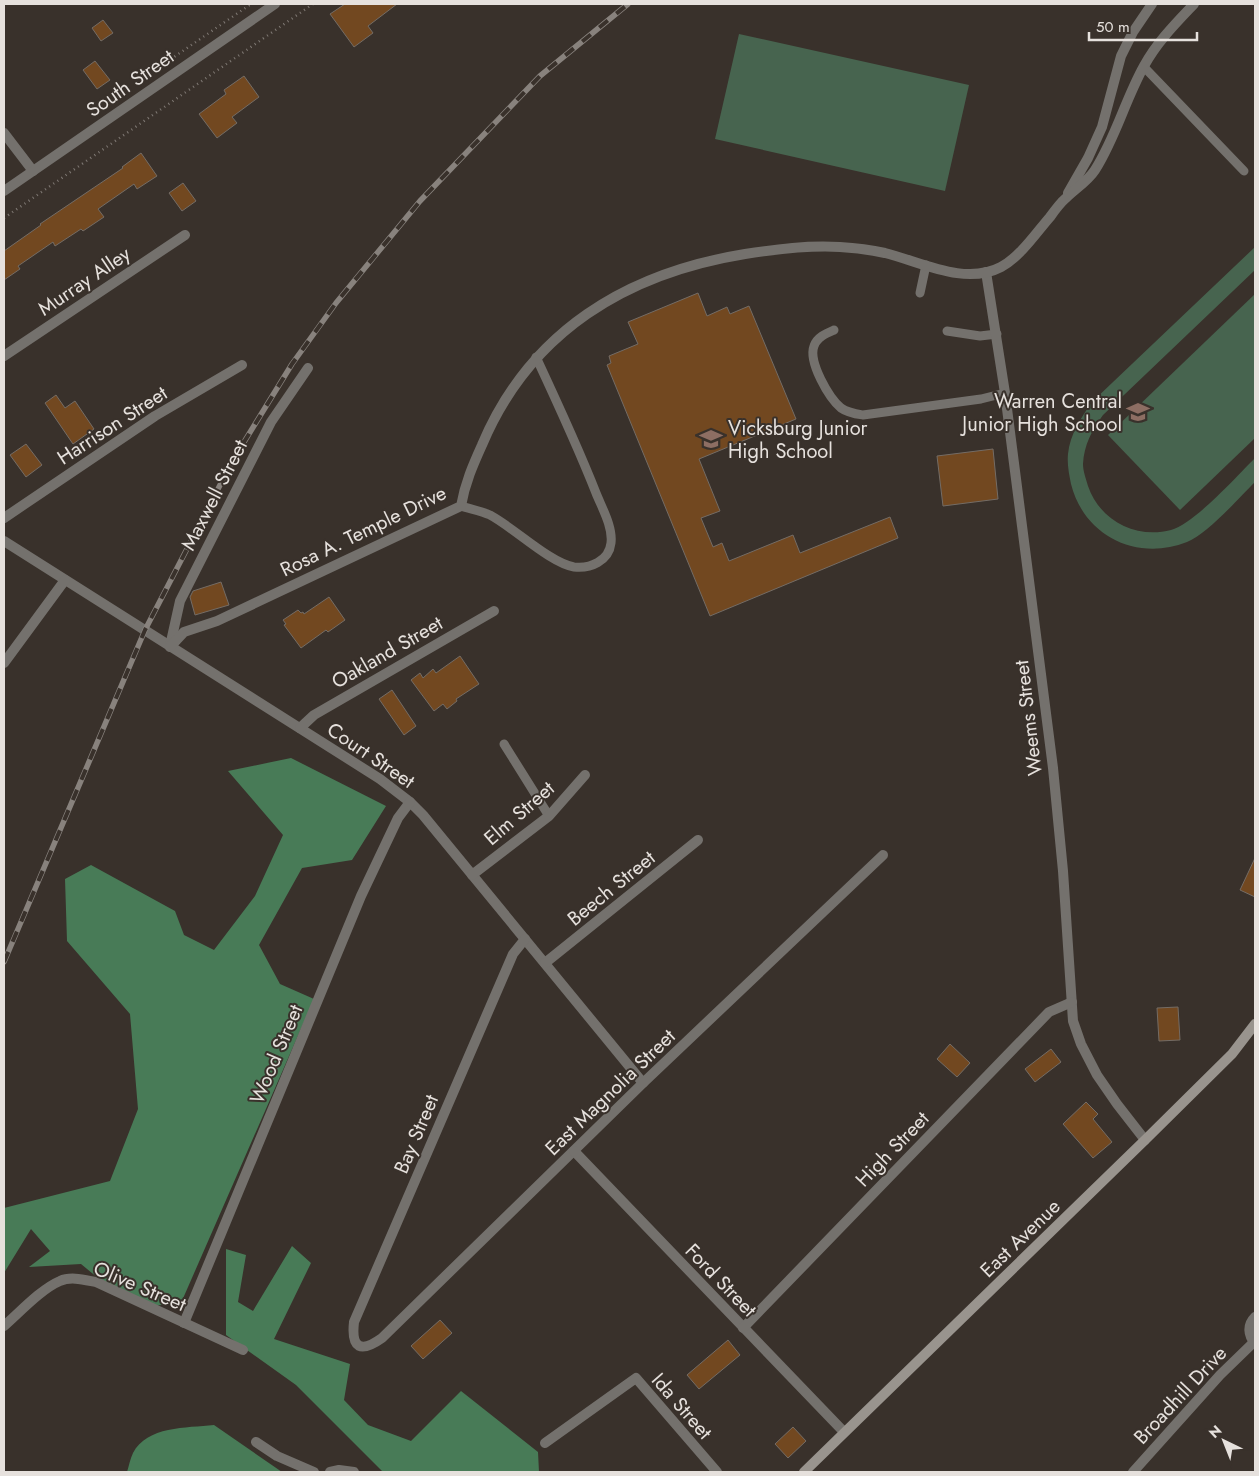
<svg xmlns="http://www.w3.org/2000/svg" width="1259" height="1476" font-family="Jost,sans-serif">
<rect width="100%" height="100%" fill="#39312b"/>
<!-- green -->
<g fill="#47644f">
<path d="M739 34 969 85 945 191 715 139Z"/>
<path d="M1255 247V270L1103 415C1092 430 1084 445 1083 464 1083 471 1086 479 1088 486 1100 521 1136 539 1171 530 1195 523 1236 477 1255 458V482C1238 499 1207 534 1187 542 1137 562 1084 536 1071 484 1069 474 1067 464 1068 454 1070 434 1081 418 1092 402Z"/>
<path d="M1255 294V438L1180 510 1108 435Z"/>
</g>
<!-- forest -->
<g fill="#487b57">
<path d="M291 758 386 806 352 860 302 868 259 945 280 984 314 999 181 1303 152 1306 121 1297 81 1264 29 1267 50 1251 31 1229 4 1273V1208L110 1181 138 1109 130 1014 67 941 65 879 91 865 175 911 184 935 214 950 255 896 283 835 228 771Z"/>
<path d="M292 1246 311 1263 274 1339 350 1364 344 1400 368 1425 411 1441 461 1391 538 1452 539 1472H383L296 1385 226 1335V1249L246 1255 238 1302 253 1311Z"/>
<path d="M214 1425 282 1472H127C129 1466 130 1459 133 1453 147 1426 186 1428 214 1425Z"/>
</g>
<!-- building -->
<g fill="#724820" stroke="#746c65">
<path d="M345 4H397L368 26 373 33 354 47 330 14Z"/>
<path d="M103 20 113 33 101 41 92 28Z"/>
<path d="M95 61 110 80 97 89 83 70Z"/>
<path d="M244 76 259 97 232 117 237 123 217 138 199 114 226 94 224 90Z"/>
<path d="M141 153 157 176 137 189 134 184 98 209 104 217 83 231 81 229 55 246 53 242 18 266 20 269 4 280V251L41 225 40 224 123 168 122 167Z"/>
<path d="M183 183 196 201 182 211 169 193Z"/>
<path d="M698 293 707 316 727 307 730 314 749 306 796 419 699 459 720 511 701 518 713 547 722 543 729 561 793 535 800 553 890 517 898 538 710 616 607 365 611 363 609 356 638 344 628 322Z"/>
<path d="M56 395 65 408 75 401 94 429 73 444 45 403Z"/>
<path d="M26 444 42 465 26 477 10 455Z"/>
<path d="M993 449 998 499 943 506 937 456Z"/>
<path d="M221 582 229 605 195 615 190 597 193 591Z"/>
<path d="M329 597 345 620 328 632 326 630 301 648 284 625 286 624 283 620 298 610 301 613 303 612 304 614Z"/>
<path d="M460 656 479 684 456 699 457 701 447 709 443 704 434 711 411 680 420 673 423 678 433 669 436 673Z"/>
<path d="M392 690 416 726 404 735 379 699Z"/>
<path d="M1255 858V897L1240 890Z"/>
<path d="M1178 1007 1180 1040 1159 1041 1157 1008Z"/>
<path d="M950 1044 970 1063 957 1077 937 1059Z"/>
<path d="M1051 1049 1061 1062 1035 1082 1025 1069Z"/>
<path d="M1086 1102 1098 1114 1093 1119 1112 1142 1093 1158 1063 1124Z"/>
<path d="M440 1320 452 1333 423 1359 411 1346Z"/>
<path d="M728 1340 740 1355 699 1389 687 1375Z"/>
<path d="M793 1427 806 1441 788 1458 775 1444Z"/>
</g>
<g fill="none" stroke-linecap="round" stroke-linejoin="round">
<!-- path -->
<g stroke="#807a75" stroke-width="2.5" stroke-dasharray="1 4" stroke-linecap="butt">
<path d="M158 68 251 4"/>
<path d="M4 218 313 4"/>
</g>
<!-- lane -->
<g stroke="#74716d" stroke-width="9">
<path d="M1144 67 1244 171"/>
<path d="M920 293 926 265"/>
<path d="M834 330C827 333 817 337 814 346 808 362 829 398 841 408 848 413 856 414 863 415L981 399 1005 393"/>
<path d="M947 331 980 336 997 334"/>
<path d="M461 506C470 509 481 511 490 515 513 527 550 563 574 567 590 569 609 561 611 543 613 527 602 508 596 493 578 447 557 402 536 357"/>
<path d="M504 744 549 816"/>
</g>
<!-- street -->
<g stroke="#74716d" stroke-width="10">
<path d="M4 133 33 171"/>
<path d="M4 191 275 4"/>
<path d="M1068 193 1088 158 1102 127 1121 56 1133 32 1152 4"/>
<path d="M986 272 1005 393 1053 768 1063 871 1073 1021 1081 1044 1097 1075 1117 1104 1145 1140"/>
<path d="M4 356 185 235"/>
<path d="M4 518 155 416 242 365"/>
<path d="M4 541 380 779 410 802 423 815 643 1083"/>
<path d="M170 646 180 601 271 422 308 368"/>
<path d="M170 647 184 632 217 621 461 506C465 483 473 465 482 445 530 331 627 273 745 254 777 249 808 245 840 247 855 248 871 250 885 253 921 262 965 286 1001 267 1021 256 1036 233 1050 217 1055 210 1060 203 1066 198 1075 189 1088 181 1095 170 1116 137 1125 100 1144 66 1157 42 1176 23 1194 4"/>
<path d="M4 663 65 580"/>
<path d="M300 728 314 715 494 611"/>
<path d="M472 875 549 816 585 775"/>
<path d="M525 939 513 954 354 1322C351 1349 361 1353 382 1338L643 1083 883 855"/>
<path d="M545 963 698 840"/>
<path d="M574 1151 844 1432"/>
<path d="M1255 1317C1247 1325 1248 1335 1255 1343"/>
<path d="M184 1323 361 896 398 818 410 802"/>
<path d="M4 1326C20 1312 41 1289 60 1281 71 1276 85 1280 96 1282L243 1350"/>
<path d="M743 1328 1049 1012 1072 1002"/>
<path d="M256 1442 277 1456 314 1472"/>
<path d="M545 1443 636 1378 717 1472"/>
<path d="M330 1472 339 1470 354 1472"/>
<path d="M1133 1472 1220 1375 1254 1342"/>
</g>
<!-- secondary -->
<path stroke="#99948e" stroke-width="10" d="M804 1472 1145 1140 1232 1054 1255 1024"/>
<defs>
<path id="rail" d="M4 962 145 630 233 460 292 364 336 303 420 201 540 76 628 4"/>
</defs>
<!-- rail casing -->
<use href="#rail" stroke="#88827d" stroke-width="5.5"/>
<!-- rail -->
<use href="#rail" stroke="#39312b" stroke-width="4" stroke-dasharray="11" stroke-linecap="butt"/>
</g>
<!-- icons -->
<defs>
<symbol id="school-bare" viewBox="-9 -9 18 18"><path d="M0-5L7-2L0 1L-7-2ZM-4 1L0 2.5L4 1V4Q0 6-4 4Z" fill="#8d6e63" stroke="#39312b" stroke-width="2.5" paint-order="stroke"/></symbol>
</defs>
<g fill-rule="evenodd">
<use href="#school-bare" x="1122" y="396" width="32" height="32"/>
<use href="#school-bare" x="695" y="423" width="32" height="32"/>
</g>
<g text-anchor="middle" stroke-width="4" stroke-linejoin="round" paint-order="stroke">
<!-- street labels -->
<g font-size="20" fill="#e6e1dd" stroke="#39312b">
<text transform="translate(130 83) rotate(-35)" y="7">South Street</text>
<text transform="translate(84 281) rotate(-34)" y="7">Murray Alley</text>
<text transform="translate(112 425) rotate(-33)" y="7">Harrison Street</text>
<text transform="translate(214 495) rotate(-63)" y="7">Maxwell Street</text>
<text transform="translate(363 531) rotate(-26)" y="7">Rosa A. Temple Drive</text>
<text transform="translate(387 652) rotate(-30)" y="7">Oakland Street</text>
<text transform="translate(1028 718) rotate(-97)" y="7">Weems Street</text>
<text transform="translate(371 755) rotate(34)" y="7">Court Street</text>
<text transform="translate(519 813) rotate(-41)" y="7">Elm Street</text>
<text transform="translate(611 888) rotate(-39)" y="7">Beech Street</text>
<text transform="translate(276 1054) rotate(-67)" y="7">Wood Street</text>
<text transform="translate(610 1092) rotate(-44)" y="7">East Magnolia Street</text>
<text transform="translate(416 1134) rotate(-67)" y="7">Bay Street</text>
<text transform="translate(892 1149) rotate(-46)" y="7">High Street</text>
<text transform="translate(1020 1238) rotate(-44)" y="7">East Avenue</text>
<text transform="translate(721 1280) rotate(46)" y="7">Ford Street</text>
<text transform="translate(140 1286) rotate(23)" y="7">Olive Street</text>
<text transform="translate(1180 1395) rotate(-47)" y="7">Broadhill Drive</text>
<text transform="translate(682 1406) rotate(49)" y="7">Ida Street</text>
</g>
<!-- poi labels -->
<g font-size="20" fill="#e6e1dd" stroke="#39312b" text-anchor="end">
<text x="1122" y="408">Warren Central<tspan x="1122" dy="23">Junior High School</tspan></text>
<text x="728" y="435" text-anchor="start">Vicksburg Junior<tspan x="728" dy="23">High School</tspan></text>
</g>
</g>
<!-- border -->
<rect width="1259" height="1476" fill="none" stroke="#e6e1dd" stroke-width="10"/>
<!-- north arrow -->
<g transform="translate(1224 1441) rotate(317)" stroke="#39312b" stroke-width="4" paint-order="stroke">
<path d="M0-4L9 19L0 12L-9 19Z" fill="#e6e1dd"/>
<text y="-8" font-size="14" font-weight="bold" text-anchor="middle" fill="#e6e1dd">N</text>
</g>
<!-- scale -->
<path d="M1089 32v8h108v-8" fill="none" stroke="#e6e1dd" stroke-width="2.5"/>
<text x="1096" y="32" font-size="15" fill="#e6e1dd" stroke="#39312b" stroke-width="4" paint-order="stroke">50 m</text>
</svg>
